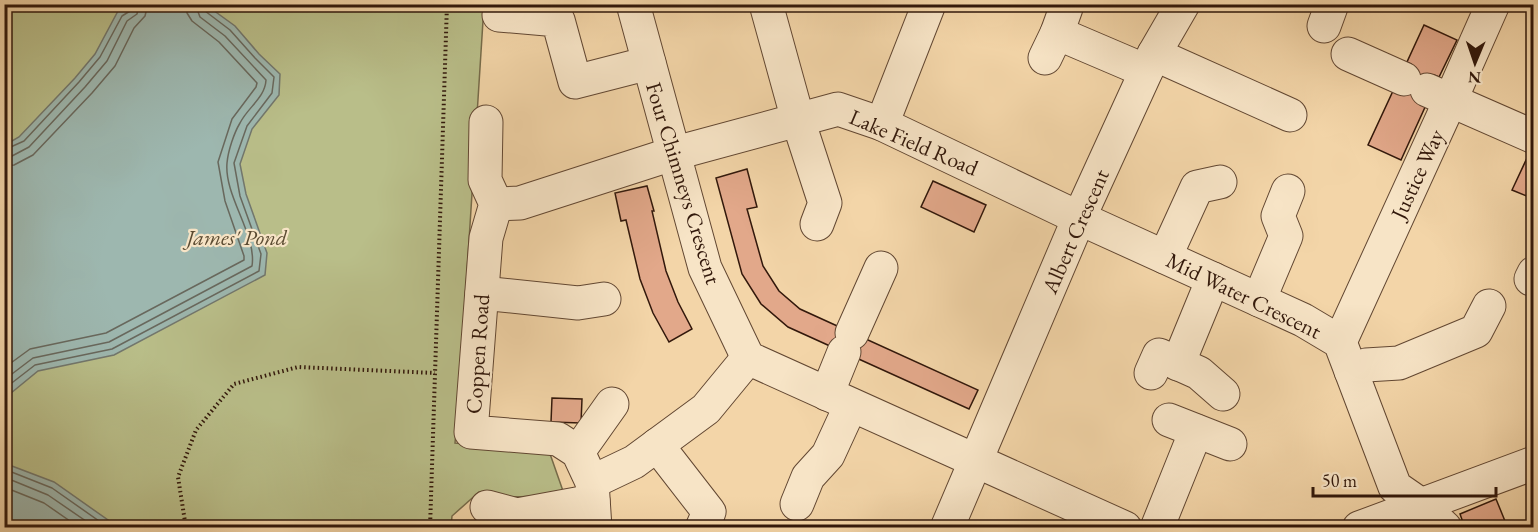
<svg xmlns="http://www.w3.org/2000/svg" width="1538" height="532" font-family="'EB Garamond',serif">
<rect width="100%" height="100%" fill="#f3d5a8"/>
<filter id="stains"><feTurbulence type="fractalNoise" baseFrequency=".00333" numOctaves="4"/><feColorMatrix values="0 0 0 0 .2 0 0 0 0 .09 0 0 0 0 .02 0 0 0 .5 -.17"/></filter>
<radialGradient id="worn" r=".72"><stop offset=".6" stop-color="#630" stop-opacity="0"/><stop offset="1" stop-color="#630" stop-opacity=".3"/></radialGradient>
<!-- green -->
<path fill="#b9be89" stroke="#766b4a" stroke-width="1.5" d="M4 5H484L460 382 455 443 549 451 563 491C532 497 510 500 479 492L452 516 451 527H5Z"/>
<!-- water -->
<g fill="#9db7af" stroke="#72776d" stroke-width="1.5">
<path d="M130 4 206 5 235 26 259 54 280 74 279 95 252 129 240 164 246 194 267 253 265 275 114 355 38 371 5 398V145L19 137 75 78 95 54 118 11Z"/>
<path d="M4 463 54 482 118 527H5Z"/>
</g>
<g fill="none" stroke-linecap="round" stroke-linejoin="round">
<!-- shore -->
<g stroke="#68685d" stroke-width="1.5">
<path d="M4 150 24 141 79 82 100 57 122 16 130 11 131 4"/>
<path d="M4 157 12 156 29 147 85 87 107 61 127 21 137 14 139 4"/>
<path d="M4 166 14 165 33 155 92 93 115 66 134 28 145 16 148 4"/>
<path d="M4 368 30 349 106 333 244 260V256L225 201 218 162 232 119 256 87 257 83 219 42 192 21 187 13 186 4"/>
<path d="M4 380 33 358 109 342 252 266C257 235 224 196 227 163 228 151 234 133 240 123 248 107 265 98 266 80L225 36 200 17 195 4"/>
<path d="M4 389 35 365 112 349 259 271 261 254 240 196 234 163 247 126 272 93 274 77 255 58 230 30 205 11 203 4"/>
<path d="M4 469 52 488 109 528"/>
<path d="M4 477 48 495 96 528"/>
<path d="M4 487 44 503 80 528"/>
</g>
</g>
<!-- building -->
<g fill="#e2a88a" stroke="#32180b" stroke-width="1.5">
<path d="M680 4H704L682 10Z"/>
<path d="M1424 25 1457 40 1439 77 1434 75 1427 90 1426 105 1401 160 1368 145 1393 91 1398 93 1411 64 1407 62Z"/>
<path d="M1527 158 1534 161V199L1512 190Z"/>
<path d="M747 169 757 207 747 209 763 266 779 291 800 309 978 390 969 409 788 327 761 304 742 274 716 178Z"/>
<path d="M933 181 986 205 974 232 921 207Z"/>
<path d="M647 186 654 211H652L666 271 678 302 692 329 669 342 653 313 640 279 626 220 621 221 615 193Z"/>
<path d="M552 398 582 399 581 423 551 422Z"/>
<path d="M1496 499 1505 521 1489 528H1465L1460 514Z"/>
</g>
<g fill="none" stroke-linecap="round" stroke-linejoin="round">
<defs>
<g id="minor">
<path d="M633 4 705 268 748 358 1125 528"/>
<path d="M766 4 798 120 825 203 817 224"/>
<path d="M499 15 558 20 575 82 649 63"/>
<path d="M1324 26 1332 4"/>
<path d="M1057 33 1146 71"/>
<path d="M1154 54 1290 115"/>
<path d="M1348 54 1404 79"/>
<path d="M1045 58 1057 33 1066 8"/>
<path d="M1427 90 1534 137"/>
<path d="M486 122 485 180 496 204 486 238 471 432 558 439 578 452 592 482 595 528"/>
<path d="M882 124 929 4"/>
<path d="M496 204 520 203 672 154 838 109 882 124 1079 218 1303 320 1340 342 1395 487 1421 505 1445 528"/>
<path d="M1165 257 1197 187 1220 182"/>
<path d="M1531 279 1534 273"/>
<path d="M482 293 578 303 604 299"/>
<path d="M1259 300 1286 236 1278 216 1288 191"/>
<path d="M852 333 881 268"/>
<path d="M1340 342 1451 99 1493 4"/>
<path d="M1178 364 1213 279"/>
<path d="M1351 371 1366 365 1399 363 1476 331 1489 306"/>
<path d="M1151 373 1159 355 1199 373 1223 394"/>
<path d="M827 394 844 352"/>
<path d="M1169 420 1230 444"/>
<path d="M657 445 709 512 702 528"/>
<path d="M578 452 612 404"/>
<path d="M592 482 634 462 706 409 748 358"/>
<path d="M797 504 808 477 828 455 851 405"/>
<path d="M487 507 517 515 593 501"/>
<path d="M947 528 1079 218 1154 54 1183 4"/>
<path d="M1157 528 1196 431"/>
<path d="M1359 528 1534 463"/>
</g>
</defs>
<!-- minor casing -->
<use href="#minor" stroke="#624732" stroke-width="35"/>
<!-- path -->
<g stroke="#32180b" stroke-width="4" stroke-dasharray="1.5 3" stroke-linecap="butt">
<path d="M186 528 178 477 196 430 234 384 298 367 435 373"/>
<path d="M430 528 447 4"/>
</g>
<!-- minor -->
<use href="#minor" stroke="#f7e4c6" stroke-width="33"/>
</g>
<g text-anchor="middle" stroke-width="4.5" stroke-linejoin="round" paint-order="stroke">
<!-- street labels -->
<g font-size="22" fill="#32180b" stroke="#f7e4c6">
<text transform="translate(914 142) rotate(23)" y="8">Lake Field Road</text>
<text transform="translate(1417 174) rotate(-65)" y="8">Justice Way</text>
<text transform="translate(684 183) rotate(73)" y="8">Four Chimneys Crescent</text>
<text transform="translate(1075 231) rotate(-66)" y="8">Albert Crescent</text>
<text transform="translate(1244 295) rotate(26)" y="8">Mid Water Crescent</text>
<text transform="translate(477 354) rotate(-86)" y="8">Coppen Road</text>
</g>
<!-- park labels -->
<g font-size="22" font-style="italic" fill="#5a4a31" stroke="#f7e4c6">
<text x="237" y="245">James' Pond</text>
</g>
</g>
<!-- margin -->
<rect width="1538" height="532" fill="none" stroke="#f3d5a8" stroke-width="24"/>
<rect x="6" y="6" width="1526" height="520" fill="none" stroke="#32180b" stroke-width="3"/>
<rect x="12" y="12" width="1514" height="508" fill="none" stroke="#32180b" stroke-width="1.5"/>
<!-- north arrow -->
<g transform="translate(1475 63) rotate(182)" stroke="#f7e4c6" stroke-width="4.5" paint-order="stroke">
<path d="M0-4.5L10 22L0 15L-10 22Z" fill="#32180b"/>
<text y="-9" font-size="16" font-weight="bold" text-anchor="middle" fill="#32180b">N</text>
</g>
<!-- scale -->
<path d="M1313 487v9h183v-9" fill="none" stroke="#32180b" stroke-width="3"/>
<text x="1322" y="487" font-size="18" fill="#32180b" stroke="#f7e4c6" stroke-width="4.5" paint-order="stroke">50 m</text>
<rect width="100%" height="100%" filter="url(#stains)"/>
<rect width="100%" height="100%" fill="url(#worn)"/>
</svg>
